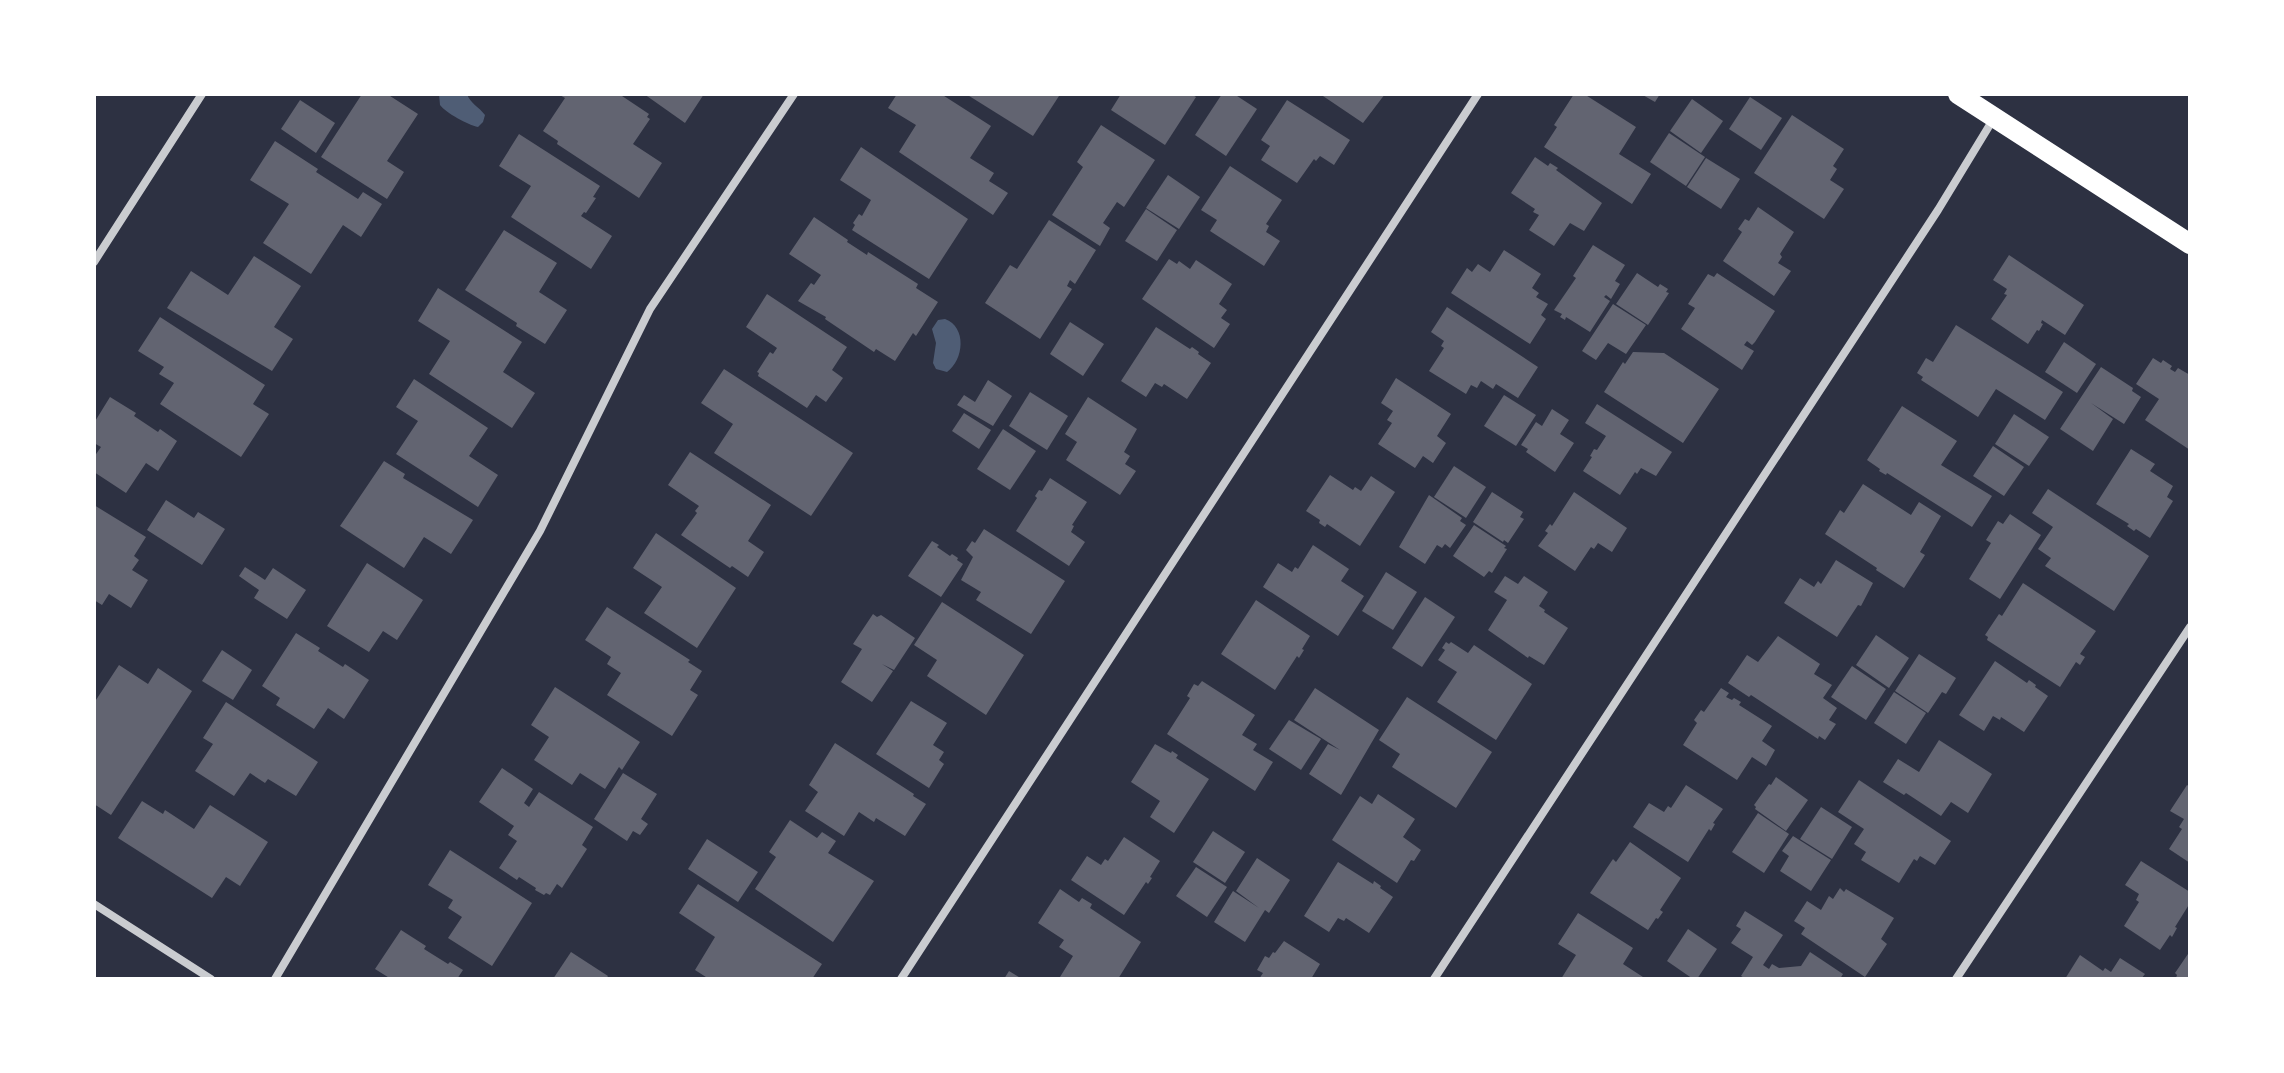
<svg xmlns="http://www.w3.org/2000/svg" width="2284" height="1073" font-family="Roboto,sans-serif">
<rect width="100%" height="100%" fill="#2d3142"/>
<!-- water -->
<g fill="#4f5d75">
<path d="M439 94H467C470 103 479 107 485 115L483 122 478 127C468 125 446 113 440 105Z"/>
<path d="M945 319C967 327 964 360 947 372L936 369 933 363 936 343 932 329 938 320Z"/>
</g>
<!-- building -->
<g fill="#626471">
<path d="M362 94H387L418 114 387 161 404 172 387 199 321 157Z"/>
<path d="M558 94H619L649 114 647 117 650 119 633 144 662 163 639 198 557 144 558 141 543 131 565 98Z"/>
<path d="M644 94H704L685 123Z"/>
<path d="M897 94H941L991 126 970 158 994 173 989 181 1008 193 993 215 899 152 916 125 888 108Z"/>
<path d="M966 94H1055L1059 96 1033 136Z"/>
<path d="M1121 94H1191L1196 97 1165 145 1111 110Z"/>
<path d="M1222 94H1234L1257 109 1226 156 1195 135Z"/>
<path d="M1320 94H1385L1363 123Z"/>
<path d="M1574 94H1584L1636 127 1619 154 1651 174 1632 204 1544 147 1557 127 1554 125Z"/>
<path d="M1641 94H1660L1655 102Z"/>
<path d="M1750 97 1782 118 1761 150 1729 129Z"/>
<path d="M1692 99 1723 121 1701 153 1670 131Z"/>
<path d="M300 100 335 123 316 153 281 129Z"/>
<path d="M1287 100 1350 140 1334 165 1320 156 1316 161 1314 159 1297 183 1261 160 1270 146 1261 140Z"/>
<path d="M1792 115 1844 149 1833 166 1837 169 1830 180 1844 189 1824 219 1754 173Z"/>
<path d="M1101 125 1155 160 1124 207 1117 202 1103 223 1110 228 1100 246 1052 215 1083 167 1077 162Z"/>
<path d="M1669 133 1705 157 1686 186 1650 162Z"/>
<path d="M519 134 600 186 593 197 596 198 586 213 584 212 581 216 612 236 591 269 511 217 531 186 499 166Z"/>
<path d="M275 141 318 169 316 172 358 199 363 192 382 204 361 237 343 225 311 274 263 243 289 204 250 180Z"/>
<path d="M861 147 968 219 929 279 852 230 855 225 853 223 859 214 862 216 871 200 840 180Z"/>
<path d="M1535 157 1548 166 1550 163 1558 168 1556 170 1602 203 1584 231 1570 223 1554 246 1529 230 1539 215 1533 212 1535 209 1511 193Z"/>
<path d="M1706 158 1740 179 1721 209 1687 187Z"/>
<path d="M1230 166 1282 200 1266 224 1269 226 1266 232 1280 241 1264 266 1210 231 1217 220 1201 210Z"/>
<path d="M1168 175 1200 197 1179 229 1146 208Z"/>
<path d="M1758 207 1794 232 1780 254 1782 257 1778 263 1791 271 1774 296 1723 261 1742 232 1738 229 1745 219 1749 221Z"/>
<path d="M1146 209 1177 230 1157 261 1125 241Z"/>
<path d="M814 217 848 240 847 242 867 255 868 252 918 284 916 288 938 302 916 336 913 333 895 361 876 349 874 352 825 319 826 317 798 301 811 283 814 285 821 275 789 254Z"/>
<path d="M1049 220 1096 250 1075 284 1070 280 1067 286 1072 289 1040 339 985 303 1010 265 1017 269Z"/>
<path d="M504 230 557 263 539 292 567 310 545 344 516 326 517 323 465 290Z"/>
<path d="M1593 245 1625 265 1615 281 1620 284 1611 299 1606 295 1604 297 1610 301 1590 332 1566 317 1565 320 1560 317 1562 314 1554 310 1576 278 1573 276Z"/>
<path d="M1504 250 1541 274 1532 288 1539 293 1536 297 1548 304 1541 315 1546 319 1530 344 1451 293 1467 268 1472 272 1478 264 1490 272Z"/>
<path d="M2009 255 2084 305 2065 335 2042 320 2041 323 2043 324 2039 331 2037 330 2028 344 1991 319 2007 295 2004 294 2007 289 1993 280Z"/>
<path d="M254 256 301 286 274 327 293 339 272 371 167 308 191 271 228 295Z"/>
<path d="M1169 259 1177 264 1179 261 1190 269 1196 260 1232 284 1219 304 1227 310 1221 318 1230 324 1214 348 1142 299Z"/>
<path d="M1637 273 1658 287 1660 284 1668 289 1666 292 1669 293 1648 325 1616 304Z"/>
<path d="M1717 273 1775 311 1755 342 1752 345 1747 341 1744 345 1754 351 1742 370 1681 329 1695 308 1688 304 1708 274 1714 277Z"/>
<path d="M438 288 522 342 503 372 535 393 512 428 429 374 450 341 418 321Z"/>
<path d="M767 294 847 347 832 370 843 378 826 402 816 395 807 408 758 376 759 373 757 372 770 352 773 354 777 348 746 327Z"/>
<path d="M1613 304 1646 325 1626 354 1608 343 1596 360 1582 351Z"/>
<path d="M1447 307 1538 367 1518 398 1496 384 1493 389 1481 381 1477 388 1471 385 1466 394 1429 371 1444 348 1441 346 1444 341 1431 332Z"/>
<path d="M160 317 265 385 253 404 269 414 241 457 160 404 174 383 159 374 164 367 138 351Z"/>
<path d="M1070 322 1104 344 1083 376 1050 354Z"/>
<path d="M1956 325 2063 392 2045 420 1996 389 1978 417 1921 380 1923 377 1917 373 1926 358 1933 362Z"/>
<path d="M1156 327 1190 349 1192 347 1199 352 1198 354 1211 363 1187 399 1164 384 1162 387 1155 383 1146 397 1121 381Z"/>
<path d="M2064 342 2096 364 2077 393 2045 372Z"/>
<path d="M1633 352 1664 353 1719 389 1683 443 1604 392 1623 362 1625 364Z"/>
<path d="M2153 358 2161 363 2163 360 2172 366 2170 369 2175 372 2178 368 2190 375V450L2145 420 2159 399 2136 384Z"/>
<path d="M2101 367 2133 388 2132 391 2141 397 2124 424 2091 403 2113 419 2093 451 2060 429Z"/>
<path d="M724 369 853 453 811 516 714 453 733 424 701 403Z"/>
<path d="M1396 378 1451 414 1437 436 1446 443 1433 463 1423 456 1415 468 1378 444 1392 423 1387 420 1393 411 1381 403Z"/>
<path d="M414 379 488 428 469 456 498 475 478 507 396 454 418 421 396 407Z"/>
<path d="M988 380 1012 396 993 426 957 405 964 395 975 402Z"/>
<path d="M1030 392 1068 416 1047 450 1009 426Z"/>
<path d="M1504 395 1536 415 1516 446 1484 426Z"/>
<path d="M110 397 136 413 134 416 158 432 160 429 177 441 158 471 146 463 126 493 94 472V457L101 447 94 443V423Z"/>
<path d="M1088 397 1137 429 1124 452 1130 456 1125 464 1136 471 1120 495 1066 460 1077 442 1065 434Z"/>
<path d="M1597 404 1672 452 1656 476 1641 468 1637 474 1635 472 1620 495 1583 471 1592 457 1590 456 1594 449 1597 450 1606 436 1585 423Z"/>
<path d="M1902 406 1957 441 1941 465 1992 496 1972 527 1887 473 1886 475 1879 471 1880 469 1867 460Z"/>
<path d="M1552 409 1569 420 1560 434 1574 443 1555 472 1526 452 1528 449 1521 445 1536 422 1542 426Z"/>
<path d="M964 413 991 430 979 449 952 431Z"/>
<path d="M2014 414 2049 437 2029 466 1995 444Z"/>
<path d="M1003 429 1036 451 1010 490 977 469Z"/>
<path d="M1993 446 2024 467 2004 496 1973 476Z"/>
<path d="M2131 449 2155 464 2150 471 2173 486 2167 497 2173 501 2150 538 2136 529 2134 531 2127 526 2129 524 2096 504Z"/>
<path d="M690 452 771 505 748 541 764 552 748 577 732 566 730 568 681 535 697 513 695 511 699 506 668 485Z"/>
<path d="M384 461 405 474 403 478 473 520 451 554 424 537 404 568 340 526Z"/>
<path d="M1454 466 1486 487 1466 518 1434 497Z"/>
<path d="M1330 475 1353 490 1355 487 1361 491 1371 476 1395 492 1360 546 1327 524 1325 527 1319 523 1320 520 1306 511Z"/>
<path d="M1050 478 1087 502 1072 525 1074 526 1071 532 1085 542 1069 566 1016 531 1037 498 1035 496 1039 490 1042 491Z"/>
<path d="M1863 484 1911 515 1919 502 1941 516 1920 552 1925 555 1904 588 1876 570 1877 568 1825 534 1840 510 1844 513Z"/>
<path d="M2048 489 2149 556 2114 611 2045 566 2051 558 2038 549 2053 527 2032 513Z"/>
<path d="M1492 492 1523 512 1520 517 1524 519 1508 543 1504 540 1503 542 1473 522Z"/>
<path d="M1574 492 1627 528 1612 552 1598 543 1594 549 1591 547 1575 571 1538 546 1548 533 1545 531 1550 524 1552 526Z"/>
<path d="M1429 495 1462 518 1460 521 1466 525 1450 548 1445 544 1442 548 1437 545 1425 564 1399 547Z"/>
<path d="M166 500 194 518 198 512 225 529 202 565 147 530Z"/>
<path d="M94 505 146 537 134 556 139 560 132 570 148 580 131 608 109 594 102 605 94 600Z"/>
<path d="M2010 514 2041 535 2000 599 1969 579 1991 543 1986 540 1998 521 2003 524Z"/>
<path d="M1474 525 1506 546 1504 548 1507 549 1492 573 1489 571 1484 577 1453 556Z"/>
<path d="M984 529 1065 581 1031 634 976 600 981 592 961 580 973 557 966 550 972 541 975 543Z"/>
<path d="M656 533 736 588 697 648 644 613 662 587 633 568Z"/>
<path d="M932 541 939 545 937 547 950 556 952 554 958 558 957 560 963 564 941 597 908 576Z"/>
<path d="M1313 545 1349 569 1341 581 1364 596 1338 636 1263 587 1278 563 1292 572 1295 567 1298 569Z"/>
<path d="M1836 560 1873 583 1861 606 1858 605 1837 637 1784 603 1800 578 1814 587 1818 581 1821 584Z"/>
<path d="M367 563 423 600 397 640 383 631 369 652 327 626Z"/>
<path d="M245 567 265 580 273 568 306 590 287 619 254 598 259 590 239 576Z"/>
<path d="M1386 572 1417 592 1393 630 1362 611Z"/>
<path d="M1505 576 1518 584 1524 576 1548 592 1539 606 1545 610 1544 612 1568 628 1544 665 1529 656 1528 658 1488 630 1507 600 1494 592Z"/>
<path d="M2023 583 2096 631 2080 654 2085 657 2080 665 2076 662 2060 687 1987 640 1988 637 1985 635 1999 614 2002 616Z"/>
<path d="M1425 597 1455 617 1422 667 1392 648Z"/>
<path d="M1256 600 1310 636 1302 649 1304 650 1299 658 1297 656 1275 690 1221 654Z"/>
<path d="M942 602 1024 655 986 715 927 676 937 660 914 645Z"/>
<path d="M607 607 690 660 688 662 702 671 690 690 698 695 672 736 607 695 621 673 607 664 611 657 585 640Z"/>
<path d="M873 614 877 617 881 615 915 638 894 670 882 664 893 671 872 702 841 682 862 649 853 644Z"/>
<path d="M296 633 320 648 318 651 343 667 345 664 369 680 344 719 328 708 314 729 276 705 280 698 262 686Z"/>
<path d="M1876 635 1909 658 1889 688 1856 665Z"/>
<path d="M1778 636 1820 664 1814 674 1832 685 1823 698 1837 708 1829 720 1836 724 1825 740 1819 736 1818 739 1751 695 1749 697 1728 683 1747 655 1758 662Z"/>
<path d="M1446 642 1449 644 1451 642 1468 653 1474 645 1532 684 1496 740 1437 702 1457 672 1438 660 1445 650 1442 648Z"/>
<path d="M222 650 252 670 233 700 202 681Z"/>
<path d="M1919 654 1956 678 1946 694 1942 692 1928 713 1895 691Z"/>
<path d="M1995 661 2027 683 2029 680 2036 685 2035 687 2048 696 2024 732 2001 717 2000 720 1993 716 1984 731 1959 715Z"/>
<path d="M119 665 148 684 158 668 192 691 111 815 94 804V703Z"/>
<path d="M1852 666 1886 689 1866 720 1831 697Z"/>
<path d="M1202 681 1255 715 1242 735 1257 744 1253 750 1273 762 1255 791 1167 734 1190 698 1187 696 1194 684 1198 686Z"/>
<path d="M555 687 640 742 622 770 619 767 605 789 580 773 572 785 534 760 549 737 531 725Z"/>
<path d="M1315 688 1379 730 1341 795 1309 774 1328 744 1340 750 1294 720Z"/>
<path d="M1721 688 1729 693 1726 697 1732 700 1734 698 1741 702 1739 705 1772 726 1762 741 1775 750 1766 766 1752 757 1737 780 1683 745 1697 723 1694 720 1701 710 1704 712Z"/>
<path d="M1894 692 1926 713 1906 744 1874 723Z"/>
<path d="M1407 697 1492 752 1456 808 1392 767 1400 754 1379 740Z"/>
<path d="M911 701 947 723 933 745 944 752 939 760 944 764 929 788 876 754Z"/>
<path d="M226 702 318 762 296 796 268 779 265 783 250 773 234 796 195 771 213 744 203 738Z"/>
<path d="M1289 720 1321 739 1301 770 1269 749Z"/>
<path d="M1939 740 1992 774 1968 813 1951 802 1941 816 1906 793 1904 795 1883 782 1898 759 1919 772Z"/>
<path d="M835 743 914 794 913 796 926 804 905 836 876 818 874 822 859 812 844 836 805 811 818 792 809 785Z"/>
<path d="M1155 744 1171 753 1172 751 1178 755 1176 758 1209 779 1174 833 1150 817 1160 801 1131 782Z"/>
<path d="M502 768 533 789 524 803 529 807 539 792 593 827 582 845 587 849 562 888 557 884 550 895 546 893 544 895 535 890 536 888 519 877 517 880 499 868 517 841 508 835 514 826 479 802Z"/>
<path d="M623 773 657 794 641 819 648 824 640 835 633 831 627 841 594 819Z"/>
<path d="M1776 777 1808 800 1786 831 1755 809 1756 807 1754 805 1769 784 1771 785Z"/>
<path d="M1859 780 1951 841 1935 865 1920 856 1917 861 1914 859 1899 883 1861 860 1866 852 1854 844 1864 829 1838 812Z"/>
<path d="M1686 785 1723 809 1713 823 1715 824 1711 831 1709 829 1688 862 1633 827 1649 803 1664 812 1668 806 1671 808Z"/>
<path d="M2187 785 2190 787V863L2169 849 2182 829 2179 827 2184 819 2170 811Z"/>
<path d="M1378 794 1415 819 1403 837 1421 850 1414 861 1411 860 1397 883 1332 840 1360 796 1372 804Z"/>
<path d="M142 801 163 814 165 810 194 829 210 805 268 842 240 886 226 877 212 898 118 838Z"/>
<path d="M1821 807 1852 827 1832 859 1800 839Z"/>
<path d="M1758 813 1789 834 1764 873 1732 852Z"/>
<path d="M790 820 817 838 822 832 836 841 828 853 874 881 833 942 755 889 776 857 769 852Z"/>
<path d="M1213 831 1245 852 1225 883 1193 862Z"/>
<path d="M1793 836 1831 860 1811 891 1780 871 1789 856 1782 851Z"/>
<path d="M1124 837 1160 861 1150 877 1152 878 1148 884 1146 882 1124 915 1071 880 1087 856 1101 865 1105 859 1108 861Z"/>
<path d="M707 839 758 872 738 902 688 869Z"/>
<path d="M1630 842 1681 878 1660 910 1663 912 1658 919 1656 918 1648 930 1590 893 1613 859 1616 862Z"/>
<path d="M450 850 532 903 492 966 448 938 462 917 448 908 453 900 428 885Z"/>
<path d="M1257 858 1290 880 1269 913 1265 910 1245 942 1214 922 1233 891 1259 908 1236 891Z"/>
<path d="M2141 861 2190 892V903L2175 927 2177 928 2172 937 2170 935 2160 950 2124 926 2139 902 2136 900 2139 894 2125 885Z"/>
<path d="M1338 862 1373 884 1374 881 1381 886 1380 888 1393 897 1369 933 1346 918 1344 921 1338 918 1329 932 1304 916Z"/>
<path d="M1196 867 1227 887 1207 917 1176 896Z"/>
<path d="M698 884 822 964 812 979H709L695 970 715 937 679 913Z"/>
<path d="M1840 888 1844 892 1846 889 1894 918 1881 939 1887 944 1865 977 1801 934 1805 928 1794 921 1807 901 1821 910 1829 896 1833 899Z"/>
<path d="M1060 889 1079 902 1082 898 1092 904 1090 908 1141 942 1118 979H1063L1060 977 1073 956 1059 947 1064 940 1038 923Z"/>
<path d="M1745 911 1783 935 1763 965 1769 969 1772 964 1779 968 1801 966 1810 952 1843 974 1840 979H1746L1741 976 1753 957 1731 943 1741 929 1736 926Z"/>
<path d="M1578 913 1633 948 1623 964 1643 977 1641 979H1561L1576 955 1558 944Z"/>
<path d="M1688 929 1717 949 1697 979H1693L1667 961Z"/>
<path d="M401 930 426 946 424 949 448 964 450 962 463 970 457 979H391L375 969Z"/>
<path d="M1284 941 1320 964 1311 979H1259L1263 973 1257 970 1265 956 1269 958 1273 952 1275 953Z"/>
<path d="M2190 951V979H2178L2176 978 2177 975 2175 973Z"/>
<path d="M571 952 608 976 606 979H553Z"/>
<path d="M2080 955 2103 971 2105 968 2111 972 2120 958 2145 974 2141 979H2065Z"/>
<path d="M1009 971 1022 979H1004Z"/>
</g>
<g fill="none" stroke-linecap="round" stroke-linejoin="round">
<!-- minor -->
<g stroke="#caccd0" stroke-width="8">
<path d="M94 262 202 94"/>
<path d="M94 904 211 979"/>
<path d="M275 979 540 531 650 309 794 94"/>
<path d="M901 979 1478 94"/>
<path d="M1434 979 1938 210 1994 118"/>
<path d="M1956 979 2190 627"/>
</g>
<!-- primary -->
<path stroke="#fff" stroke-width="20" d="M1958 94 2190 244"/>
</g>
<!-- border -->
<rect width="2284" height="1073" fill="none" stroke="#ffffff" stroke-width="192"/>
</svg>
